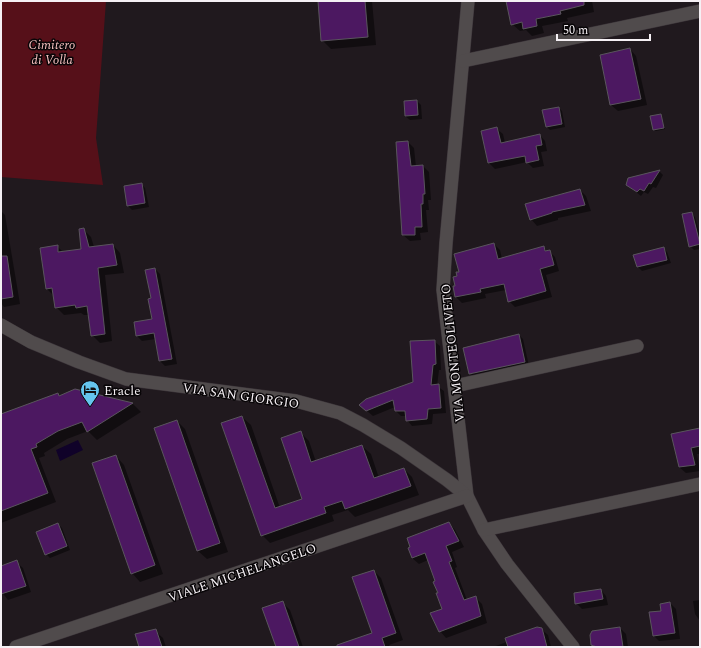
<svg xmlns="http://www.w3.org/2000/svg" width="701" height="648" font-family="Spectral,serif">
<rect width="100%" height="100%" fill="#20191e"/>
<!-- green -->
<path fill="#561019" d="M1 1H106L96 138 103 185 1 177Z"/>
<!-- water -->
<path fill="#100229" d="M78 440 83 450 60 461 56 450Z"/>
<!-- shadow -->
<g fill="#0007">
<path d="M319 1H372L376 45 331 49 322 40Z"/>
<path d="M507 1H592L594 12 567 18 568 21 542 26 544 33 532 36 526 30 520 31 512 24Z"/>
<path d="M630 49 636 56 647 105 618 111 611 105 601 56Z"/>
<path d="M417 101 421 105 422 119 410 120 405 116Z"/>
<path d="M559 108 562 111 565 127 550 130 547 127 544 111Z"/>
<path d="M660 115 665 129 656 131 654 130Z"/>
<path d="M497 129 503 134 505 143 540 135 545 141 547 151 541 152 544 166 533 168 527 162 495 169 489 163 482 132Z"/>
<path d="M408 142 414 148 416 167 423 166 429 172 431 200H428L429 210H426L428 232 420 233 421 240 410 241 403 235 397 143Z"/>
<path d="M659 171 663 175 656 188 653 187 648 194 644 192 641 196 627 185Z"/>
<path d="M141 184 145 188 149 207 132 210 128 206Z"/>
<path d="M580 190 586 196 591 211 558 218V220L537 226 531 219Z"/>
<path d="M1 211 5 215 20 304 4 307 1 303Z"/>
<path d="M691 213 695 217 700 235V249L694 250 690 246Z"/>
<path d="M84 230 91 237 94 247 113 245 120 253 124 273 105 275 112 341 100 343 92 335 90 315H84L81 313 64 315 56 307 55 297 47 289 41 249 57 246 63 252 82 250Z"/>
<path d="M494 244 500 250 502 259 543 247 547 251H549L555 257 559 271 546 275 552 297 515 307 509 301 506 290 485 294 486 298 462 303 456 297 454 287H457L460 272Z"/>
<path d="M663 248 667 252 671 263 642 271 638 267 635 255Z"/>
<path d="M155 269 160 274 177 364 165 366 160 361 156 339 142 341 137 336 135 323 153 320 152 299Z"/>
<path d="M519 335 523 339 529 366 474 377 470 373Z"/>
<path d="M434 341 440 346 441 370H439L437 386 444 391 446 413 433 414 432 424 412 426 407 420 406 416H401L396 411 395 407 373 416 360 405 414 383Z"/>
<path d="M75 390 133 404 141 412 97 440 88 431 67 439 44 453 45 456 39 458 56 502 1 523V416L58 394 60 396Z"/>
<path d="M242 417 251 425 280 508 303 499 300 432 309 441 316 462 362 446 371 454 379 478 404 469 412 477 419 495 355 517 348 510 332 515 334 521 270 543 262 535Z"/>
<path d="M177 421 185 429 228 552 207 559 198 551 155 428Z"/>
<path d="M700 429V454H697L700 471 686 473 679 467Z"/>
<path d="M116 456 124 465 163 574 140 582 132 573Z"/>
<path d="M449 523 455 530 464 547 452 552 457 567 455 568 467 600 475 597 482 604 487 623 446 638 440 631 443 609 428 560 419 564 412 558 409 548Z"/>
<path d="M58 524 62 528 70 550 50 558 46 554Z"/>
<path d="M16 562 23 568 31 592 8 600 1 591V567Z"/>
<path d="M374 571 381 578 403 640 389 645 390 647H335L373 634Z"/>
<path d="M601 590 606 596 608 605 582 609 576 603Z"/>
<path d="M700 600V621L695 614 693 601Z"/>
<path d="M282 602 290 610 303 647H277Z"/>
<path d="M670 603 676 609 680 639 659 641 654 636 662 612Z"/>
<path d="M620 628 626 634 628 647H595L592 644Z"/>
<path d="M541 629 548 635 551 647H493Z"/>
<path d="M155 631 163 638 166 647H140Z"/>
</g>
<!-- building -->
<g fill="#4c1861" stroke="#5a555d">
<path d="M318 1H365L368 37 321 41Z"/>
<path d="M506 1H584V5L560 11 561 14 536 19 537 26 523 29 522 22 511 25Z"/>
<path d="M630 48 641 99 610 105 600 55Z"/>
<path d="M417 100 418 115 405 116 404 101Z"/>
<path d="M559 107 562 124 546 127 542 110Z"/>
<path d="M661 114 664 128 653 130 650 116Z"/>
<path d="M497 127 501 143 540 134 542 145 536 146 539 160 526 163 525 156 488 163 481 131Z"/>
<path d="M408 141 411 166 423 165 425 194H423V204H421L422 227H415V235H402L396 142Z"/>
<path d="M660 170 651 184 649 183 644 191 640 189 637 192 626 185 628 178Z"/>
<path d="M142 183 145 203 127 206 124 186Z"/>
<path d="M580 189 585 205 552 212V213L530 220 525 204Z"/>
<path d="M692 212 700 244 689 247 682 214Z"/>
<path d="M84 228 89 247 113 244 117 265 98 268 105 334 91 336 87 306 76 308 75 305 55 308 52 288 46 289 40 248 58 245V252L81 249 79 229Z"/>
<path d="M494 243 498 259 544 246 545 251 550 250 554 265 540 269 546 291 508 302 504 284 480 289 481 292 455 297 453 286H455L453 277 457 276 456 272H459L454 254Z"/>
<path d="M664 247 667 260 637 267 633 255Z"/>
<path d="M1 256H7L13 297 1 299Z"/>
<path d="M155 268 172 359 159 361 154 333 136 336 134 322 152 319 148 299 151 298 145 270Z"/>
<path d="M519 334 525 362 469 374 463 348Z"/>
<path d="M435 340 436 364 433 365 431 385 439 384 441 408 428 409 427 419 406 421 405 411H395L393 400 366 411 359 405 366 399 413 382 410 341Z"/>
<path d="M75 389 133 403 87 432 82 422 58 431 36 444 37 447 31 449 48 493 1 511V414L58 393 59 396Z"/>
<path d="M242 416 275 508 302 499 281 438 301 431 311 462 362 445 374 478 404 468 411 486 345 509 342 501 324 507 326 513 261 536 221 423Z"/>
<path d="M177 420 220 543 197 551 154 428Z"/>
<path d="M700 428V446L691 448 695 465 679 467 671 434Z"/>
<path d="M116 455 155 565 131 574 92 463Z"/>
<path d="M449 522 459 541 446 546 452 561 449 562 464 600 476 596 481 616 439 632 430 613 442 609 436 593H438L433 582 435 581 425 553 412 558 408 548 410 547 407 538Z"/>
<path d="M58 523 67 546 45 555 36 532Z"/>
<path d="M17 560 26 586 1 594V566Z"/>
<path d="M374 570 396 633 382 638 385 647H337V645L372 633 352 577Z"/>
<path d="M601 589 603 599 575 604 574 593Z"/>
<path d="M283 601 299 647H276L262 608Z"/>
<path d="M670 602 675 633 653 636 649 612 661 611 660 604Z"/>
<path d="M537 627 542 628 547 647H508L505 638Z"/>
<path d="M620 627 623 647H597L591 645 590 635 592 631Z"/>
<path d="M156 629 162 647H139L135 634Z"/>
</g>
<g fill="none" stroke-linecap="round" stroke-linejoin="round">
<defs>
<g id="street">
<path d="M468 1 446 243 443 290 467 496 484 530 507 564 573 647"/>
<path d="M463 61 700 11"/>
<path d="M1 325 31 342 79 362 126 379 296 401 340 413 363 425 401 448 447 480 467 496"/>
<path d="M455 386 637 346"/>
<path d="M484 530 700 484"/>
<path d="M16 647 467 496"/>
</g>
</defs>
<!-- street casing -->
<use href="#street" stroke="#3a3338" stroke-width="14"/>
<!-- street -->
<use href="#street" stroke="#504b4c" stroke-width="13"/>
</g>
<!-- icons -->
<defs>
<symbol id="hotel-pin" viewBox="-11 -11 22 30"><path d="M0 17L-7.5 6A9.5 9.5 0 1 1 7.5 6Z" fill="#65c5ee" stroke="#080507"/><path d="M-6-4.5h1.5V1H6V5H4.5V3h-9V5H-6ZM-4 0a1.8 1.8 0 1 1 3.6 0ZM.5 0V-2.5h3Q6-2.5 6 0Z" fill="#111"/></symbol>
</defs>
<g fill-rule="evenodd">
<use href="#hotel-pin" x="79" y="379" width="22" height="30"/>
</g>
<g text-anchor="middle" stroke-width="3" stroke-linejoin="round" paint-order="stroke">
<!-- park labels -->
<g font-size="13" font-style="italic" fill="#f5bfbe" stroke="#080507">
<text x="52" y="49">Cimitero<tspan x="52" dy="15">di Volla</tspan></text>
</g>
<!-- street labels -->
<g font-size="13" fill="#f5f0f4" stroke="#080507">
<text transform="translate(452 353) rotate(-96)" y="5">VIA MONTEOLIVETO</text>
<text transform="translate(241 395) rotate(8)" y="5">VIA SAN GIORGIO</text>
<text transform="translate(242 572) rotate(-19)" y="5">VIALE MICHELANGELO</text>
</g>
<!-- poi labels -->
<g font-size="13" fill="#f5f0f4" stroke="#080507" text-anchor="start">
<text x="104" y="395">Eracle</text>
</g>
</g>
<!-- border -->
<rect width="701" height="648" fill="none" stroke="#f5f0f4" stroke-width="4"/>
<!-- scale -->
<path d="M557 34v6h93v-6" fill="none" stroke="#f5f0f4" stroke-width="2"/>
<text x="563" y="34" font-size="12" fill="#f5f0f4" stroke="#080507" stroke-width="3" paint-order="stroke">50 m</text>
</svg>
